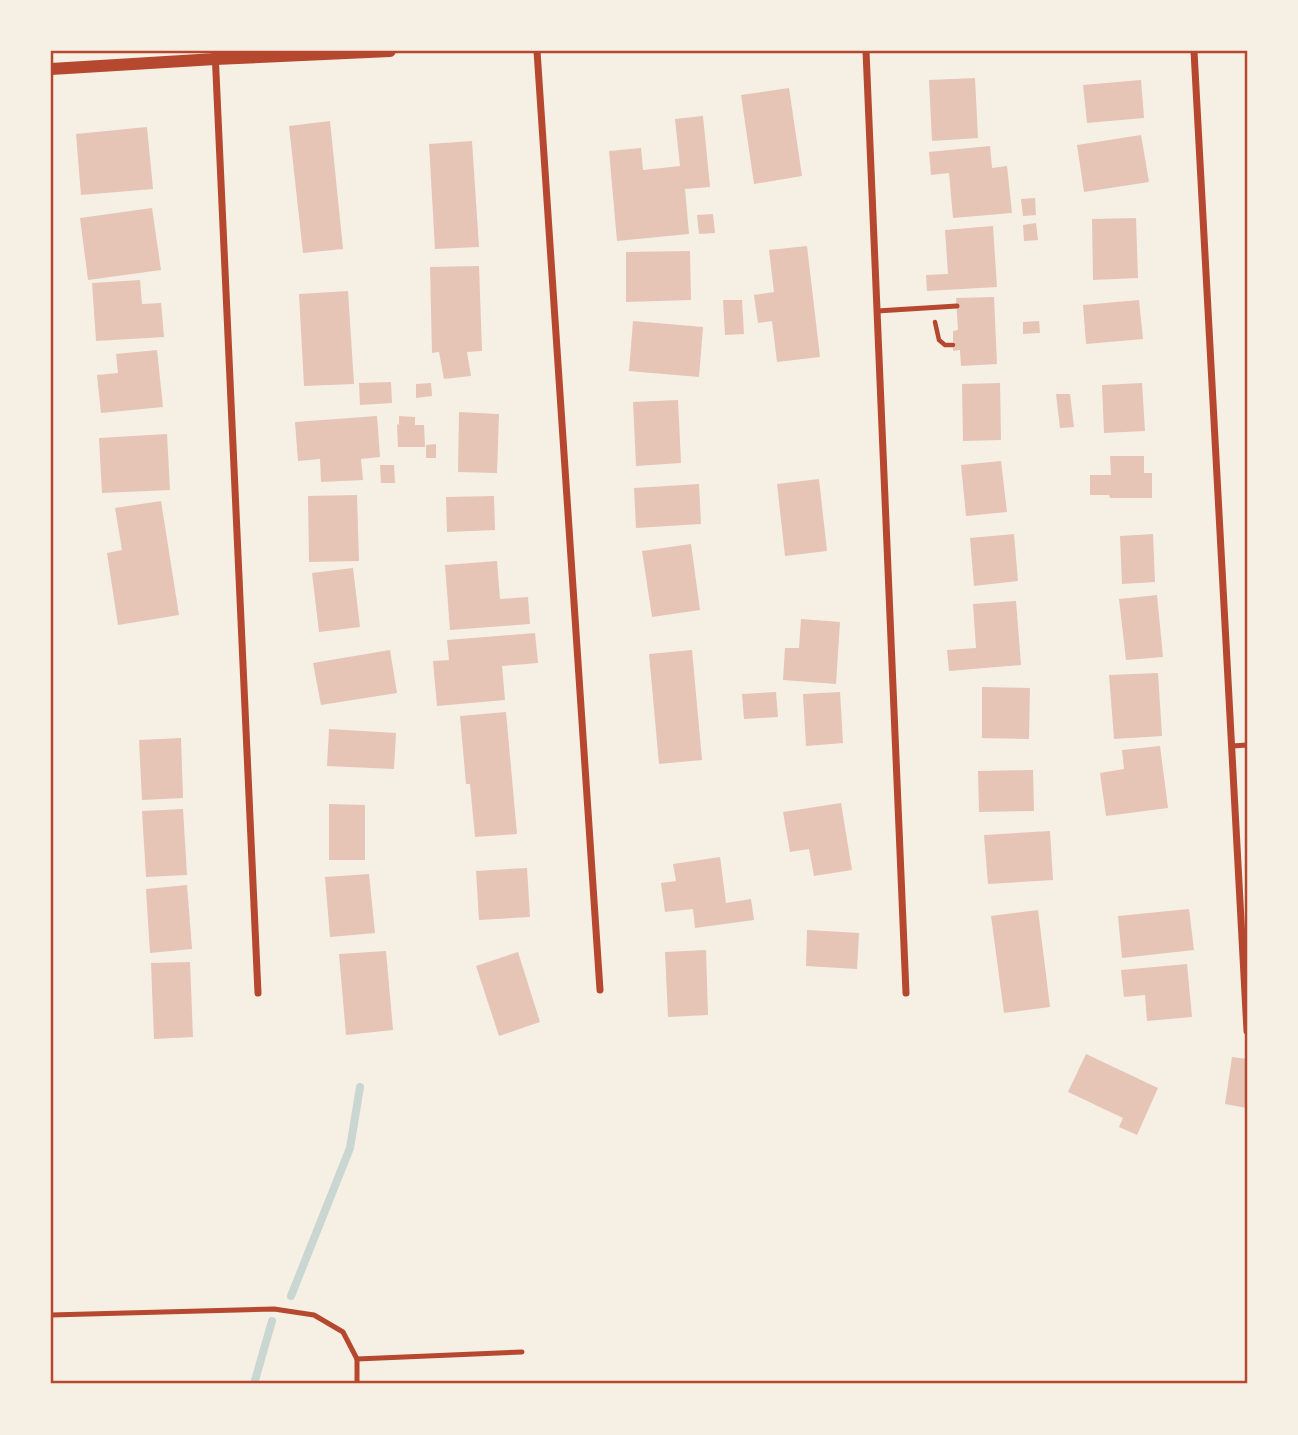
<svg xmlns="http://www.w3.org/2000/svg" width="1298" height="1435" font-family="'IBM Plex Serif',serif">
<rect width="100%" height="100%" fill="#f6efe4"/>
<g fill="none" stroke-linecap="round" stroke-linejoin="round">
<!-- stream -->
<g stroke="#c9d6d2" stroke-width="8">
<path d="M291 1296 350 1148 360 1087"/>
<path d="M254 1384 272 1321"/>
</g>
</g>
<!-- building -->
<g fill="#e6c5b7">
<path d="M975 78 978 138 932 141 929 80Z"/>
<path d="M1141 80 1144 118 1087 123 1083 85Z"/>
<path d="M789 88 802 176 754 184 741 95Z"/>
<path d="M703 116 710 187 685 189 689 234 617 241 609 151 641 148 643 170 680 166 675 119Z"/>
<path d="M330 121 343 249 303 253 289 126Z"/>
<path d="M147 127 153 189 81 195 76 134Z"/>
<path d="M1141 135 1149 182 1084 192 1077 145Z"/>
<path d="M472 141 479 247 435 249 429 144Z"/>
<path d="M990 146 992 168 1007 166 1012 213 953 218 949 173 931 175 929 152Z"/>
<path d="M1035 198 1036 215 1023 216 1021 199Z"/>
<path d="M152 208 161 270 88 280 80 218Z"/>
<path d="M713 214 715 233 699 234 697 215Z"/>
<path d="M1136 218 1138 278 1093 280 1092 219Z"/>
<path d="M1036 223 1038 240 1024 241 1023 225Z"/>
<path d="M993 226 997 287 927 291 926 275 948 274 945 230Z"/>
<path d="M807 246 820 357 777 362 772 321 758 323 754 295 774 292 769 250Z"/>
<path d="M690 251 691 300 626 302V252Z"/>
<path d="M479 266 482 351 467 352 471 376 444 379 439 352 432 353 430 267Z"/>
<path d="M140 280 142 304 161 303 164 337 96 341 92 283Z"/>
<path d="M348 291 354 384 304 386 299 294Z"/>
<path d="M994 297 997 364 961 366 960 350 953 351V331L958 330 956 298Z"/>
<path d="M723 300H742L744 334 725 335Z"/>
<path d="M1139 300 1143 339 1086 344 1083 305Z"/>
<path d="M633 321 703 327 699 377 629 371Z"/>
<path d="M1039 321 1040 333 1023 334V322Z"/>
<path d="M157 350 163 407 101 413 97 375 118 373 116 354Z"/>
<path d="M391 382 392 403 360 405 359 383Z"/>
<path d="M431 383 432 396 416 398V384Z"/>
<path d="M1000 383 1001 440 963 441 962 384Z"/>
<path d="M1142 383 1145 431 1104 433 1102 385Z"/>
<path d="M1056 394H1070L1074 427 1060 428Z"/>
<path d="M678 400 681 463 636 466 633 402Z"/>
<path d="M459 412 499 414 497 473 458 472Z"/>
<path d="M377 416 380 457 361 459 363 480 321 482 320 459 298 461 295 422Z"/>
<path d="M399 416 415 417V425H424L425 447H398L397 424 399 425Z"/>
<path d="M167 434 170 490 102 493 99 438Z"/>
<path d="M436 444V458H426V445Z"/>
<path d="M1110 456H1144V473H1152V498H1110L1109 495H1090V475H1111Z"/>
<path d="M1001 461 1007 512 966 516 961 465Z"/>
<path d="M380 465H394L395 483H381Z"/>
<path d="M819 479 827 551 785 556 777 484Z"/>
<path d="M699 484 701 524 636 528 634 488Z"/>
<path d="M357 495 359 561 309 562 308 496Z"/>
<path d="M494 496 495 530 447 532 446 497Z"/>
<path d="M161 501 179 615 118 625 107 553 122 550 115 508Z"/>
<path d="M1014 534 1018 581 974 586 970 538Z"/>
<path d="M1153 534 1155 582 1122 584 1120 536Z"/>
<path d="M691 544 700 610 652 617 642 551Z"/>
<path d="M497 561 500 599 528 597 530 624 450 630 445 565Z"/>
<path d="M353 568 360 627 319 632 312 573Z"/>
<path d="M1157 595 1163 657 1126 660 1119 599Z"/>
<path d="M1016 601 1021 665 949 671 947 650 976 648 973 604Z"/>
<path d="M801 619 840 622 836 684 783 680 785 648H799Z"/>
<path d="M535 633 538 663 502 666 505 700 437 706 433 661 449 660 447 640Z"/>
<path d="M390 650 397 693 321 705 313 663Z"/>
<path d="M692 650 702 760 659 764 649 654Z"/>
<path d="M1158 673 1162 736 1114 739 1109 675Z"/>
<path d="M982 687 1030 688 1029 739 982 738Z"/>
<path d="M776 692 778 717 744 719 742 694Z"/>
<path d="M840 692 843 743 806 746 803 694Z"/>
<path d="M506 712 517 834 475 837 470 784H466L460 716Z"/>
<path d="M329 729 396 733 394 769 327 766Z"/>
<path d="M181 738 183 798 142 800 139 740Z"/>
<path d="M1160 746 1168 808 1106 816 1100 773 1124 769 1122 750Z"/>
<path d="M1033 770 1034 811 979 812 978 771Z"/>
<path d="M841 803 852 870 814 876 809 849 790 852 783 812Z"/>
<path d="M329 804 365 805V860H329Z"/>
<path d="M183 809 187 875 146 877 142 811Z"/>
<path d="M1050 831 1053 880 988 884 984 835Z"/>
<path d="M720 857 726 903 751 899 754 920 695 928 693 909 665 912 661 883 676 881 673 864Z"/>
<path d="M527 868 530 917 479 920 476 871Z"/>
<path d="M369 874 375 933 330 937 325 877Z"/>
<path d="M187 885 192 949 150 953 146 889Z"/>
<path d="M1189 909 1194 950 1122 958 1118 916Z"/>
<path d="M1038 910 1050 1007 1004 1013 991 916Z"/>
<path d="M807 930 859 933 857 969 806 966Z"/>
<path d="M706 950 708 1015 668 1017 665 952Z"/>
<path d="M386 951 393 1030 346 1035 339 954Z"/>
<path d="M518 952 540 1022 499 1036 476 966Z"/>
<path d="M190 962 193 1037 154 1039 151 963Z"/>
<path d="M1187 964 1192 1017 1147 1021 1145 995 1124 997 1121 970Z"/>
<path d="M1086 1054 1158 1088 1137 1135 1119 1127 1123 1118 1068 1092Z"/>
<path d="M1232 1057 1247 1059V1108L1225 1104Z"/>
</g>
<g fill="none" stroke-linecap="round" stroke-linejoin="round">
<!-- path -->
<path stroke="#b5482f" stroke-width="4.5" d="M935 322 939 340 945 345H953"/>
<!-- service -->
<g stroke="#b5482f" stroke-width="5">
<path d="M877 311 957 306"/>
<path d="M1232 746 1247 745"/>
<path d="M51 1315 274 1309 314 1315 343 1332 357 1359"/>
<path d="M357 1384V1359L522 1352"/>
</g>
<!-- minor -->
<g stroke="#b5482f" stroke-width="7">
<path d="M215 51 258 993"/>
<path d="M537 51 600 990"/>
<path d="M866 51 906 993"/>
<path d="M1194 51 1247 1031"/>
</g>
<!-- tertiary -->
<path stroke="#b5482f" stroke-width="12" d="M51 69 215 59 390 51"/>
</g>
<!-- border -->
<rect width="1298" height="1435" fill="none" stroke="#f6efe4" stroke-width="105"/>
<rect x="52" y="52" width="1194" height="1330" fill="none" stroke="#b5482f" stroke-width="2.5"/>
</svg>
